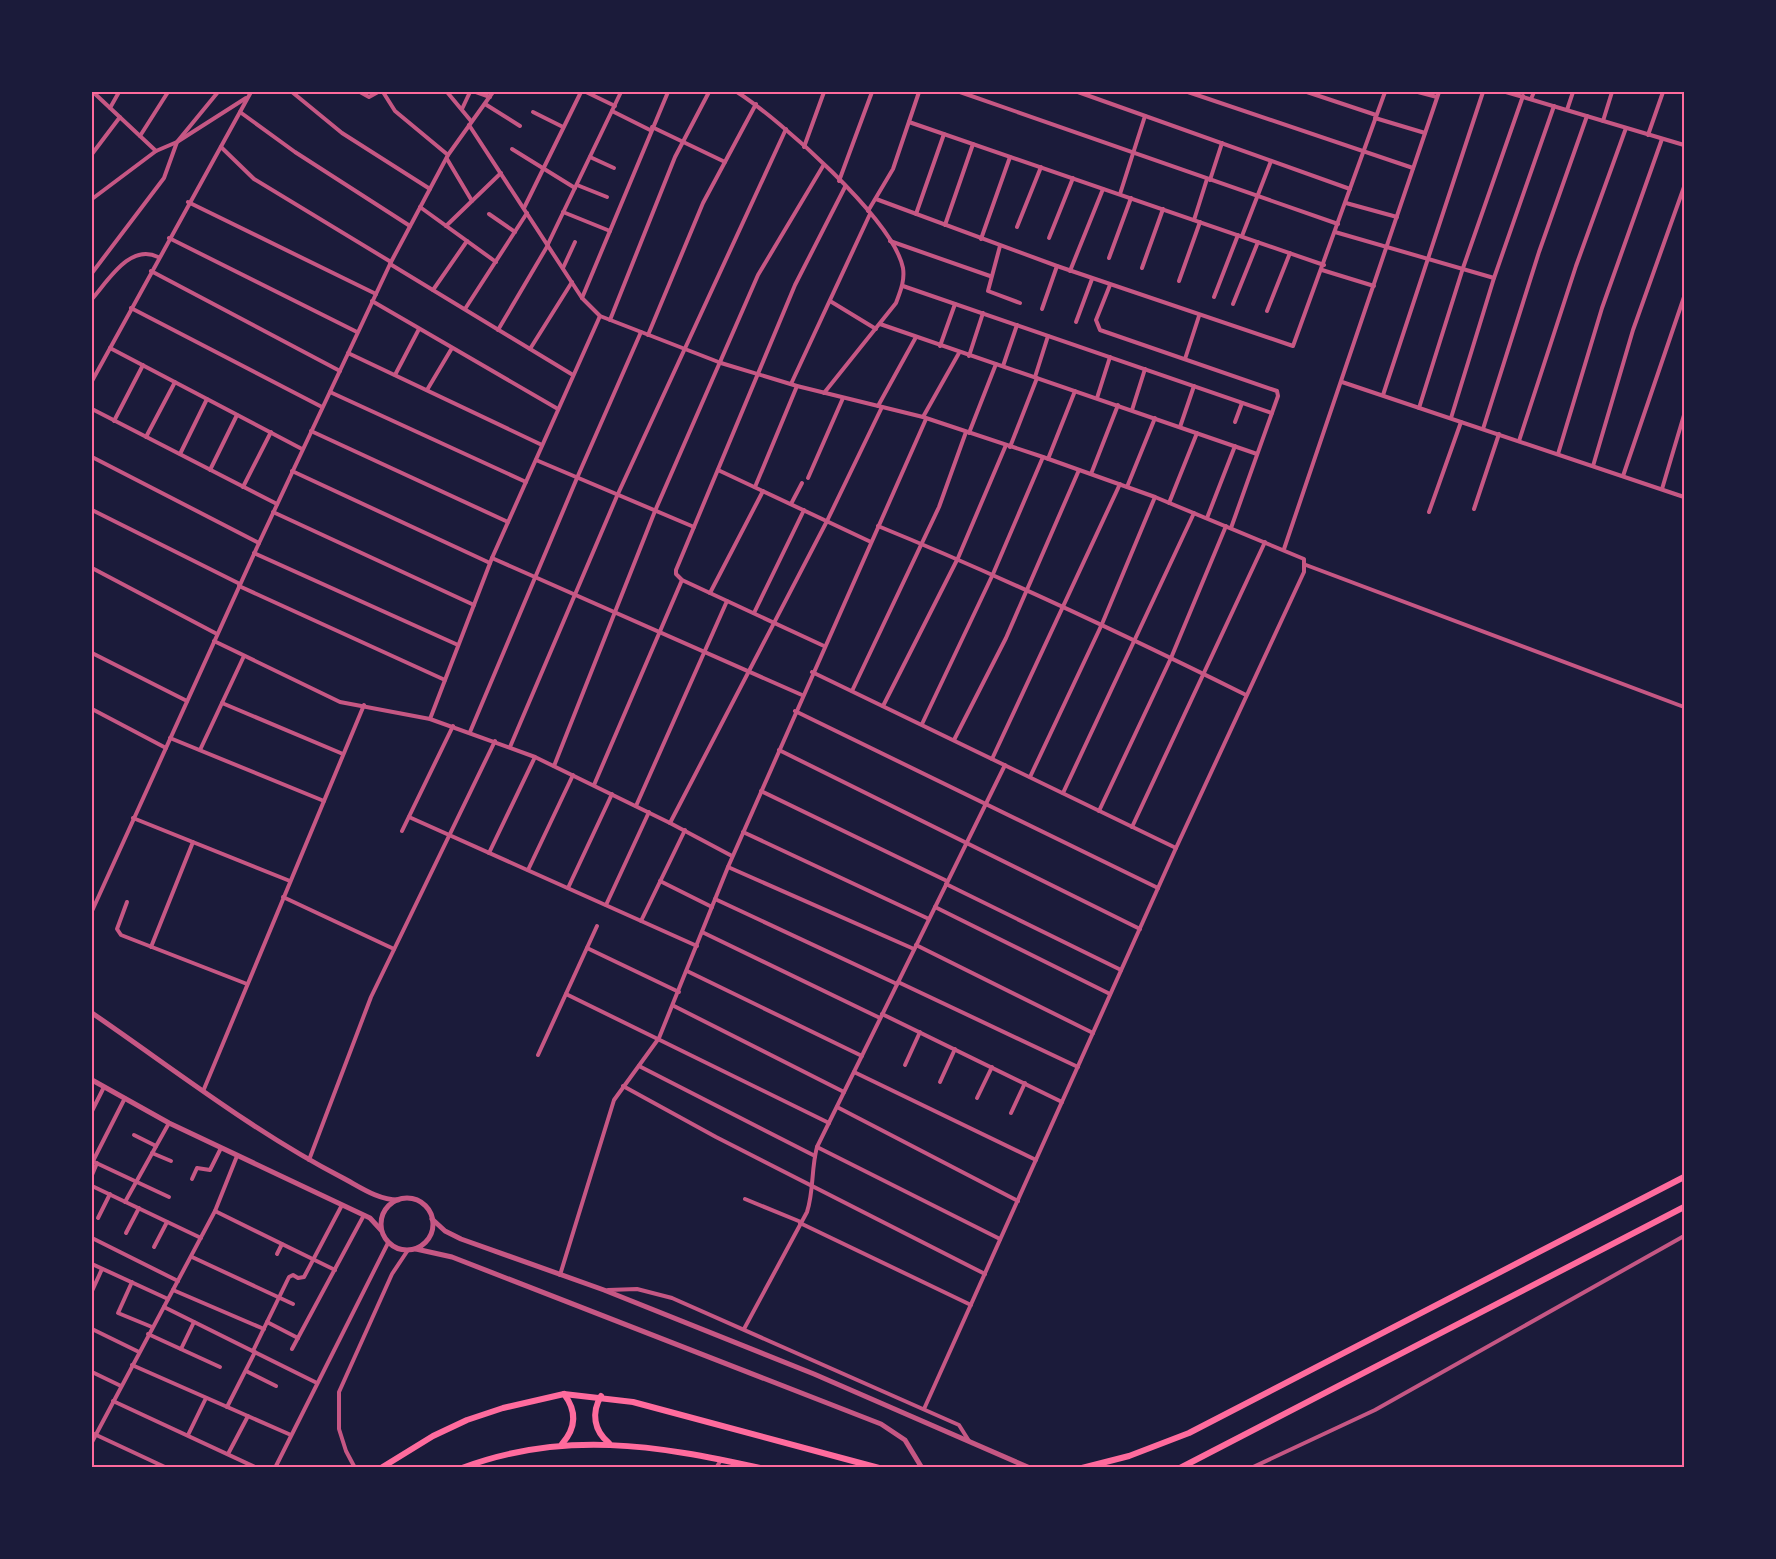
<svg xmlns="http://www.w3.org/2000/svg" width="1776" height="1559" font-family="Ubuntu,sans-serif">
<rect width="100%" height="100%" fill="#1b1b3a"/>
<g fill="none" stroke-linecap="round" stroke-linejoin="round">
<!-- minor -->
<g stroke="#c65784" stroke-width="4">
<path d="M93 92 156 151"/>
<path d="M292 92 342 133 430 189"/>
<path d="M360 92 369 97 378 92"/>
<path d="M383 92 395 111 448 155"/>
<path d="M447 92 471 121"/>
<path d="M476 92 490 97"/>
<path d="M586 92 615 106"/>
<path d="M737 92C779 119 893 219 903 268 905 281 900 292 896 303L824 393"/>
<path d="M960 92 1338 224"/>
<path d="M1078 92 1350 189"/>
<path d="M1188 92 1413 168"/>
<path d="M1307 92 1376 115"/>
<path d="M1418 92 1437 97"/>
<path d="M1506 92 1684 145"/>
<path d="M1531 99 1534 92"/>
<path d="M485 104 520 126"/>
<path d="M110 108 119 92"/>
<path d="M462 109 470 92"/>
<path d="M1567 110 1573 92"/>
<path d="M612 111 650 130"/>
<path d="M240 112 295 152 410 226"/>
<path d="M533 112 563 127"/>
<path d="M1375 118 1425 133"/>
<path d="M1603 121 1612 92"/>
<path d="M909 122 1324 265"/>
<path d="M469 125 582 298 600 316 721 363 797 386 923 417 1043 457 1155 497 1304 559V572L1176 848 924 1409"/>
<path d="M652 127 725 162"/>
<path d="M1648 135 1663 92"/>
<path d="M140 136 168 92"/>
<path d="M221 147 254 179 391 262"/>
<path d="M804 147 824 92"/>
<path d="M512 149 575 188"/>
<path d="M92 154 120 117"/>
<path d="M590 157 614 168"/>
<path d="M447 159 472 201"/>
<path d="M1210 180 1222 143"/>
<path d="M839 181 872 92"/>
<path d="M577 185 607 197"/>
<path d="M1120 194 1145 116"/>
<path d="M92 199 156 151 177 142 246 98"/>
<path d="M876 199 1057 266 1293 346 1385 92"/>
<path d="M188 202 376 294"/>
<path d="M1346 203 1397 217"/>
<path d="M420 207 496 262"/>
<path d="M524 208 581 92"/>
<path d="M868 211 893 169 919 92"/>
<path d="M563 212 610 231"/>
<path d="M489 214 515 232"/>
<path d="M916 214 944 134"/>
<path d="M1194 220 1207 179"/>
<path d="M945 225 973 144"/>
<path d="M446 226 501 173"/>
<path d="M1017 227 1041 167"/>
<path d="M1335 232 1494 278"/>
<path d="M1242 236 1271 161"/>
<path d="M169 238 357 332"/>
<path d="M1049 238 1073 178"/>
<path d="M981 239 1010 157"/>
<path d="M890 241 990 276"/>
<path d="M548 244 621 92"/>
<path d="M1000 246 988 291 1020 303"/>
<path d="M1109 258 1131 198"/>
<path d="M390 264 573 375"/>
<path d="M563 268 575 242"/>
<path d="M1142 268 1163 209"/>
<path d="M1322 270 1374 286"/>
<path d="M151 271 340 371"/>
<path d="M1070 271 1103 189"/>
<path d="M92 273 164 178 177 142 218 92"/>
<path d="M1179 281 1200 222"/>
<path d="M1110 285 1096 320 1100 330 1277 391 1278 396 1231 528"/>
<path d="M903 286 1272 413"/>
<path d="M433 290 467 241"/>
<path d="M1214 297 1238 235"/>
<path d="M582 298 668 92"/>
<path d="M92 299C108 281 130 243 158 257"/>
<path d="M372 301 558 409"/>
<path d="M830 301 876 329"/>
<path d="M1233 304 1258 242"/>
<path d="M131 308 322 407"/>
<path d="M465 309 527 213"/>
<path d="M1042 309 1057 266"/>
<path d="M1267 311 1290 253"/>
<path d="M610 320 675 157 709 92"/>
<path d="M1076 322 1092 279"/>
<path d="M880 324 1257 454"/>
<path d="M498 330 548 245"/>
<path d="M648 335 703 203 756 104"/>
<path d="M940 346 955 304"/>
<path d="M110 348 302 449"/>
<path d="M530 349 572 282"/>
<path d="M348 353 542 445"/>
<path d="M969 356 983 313"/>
<path d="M1185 359 1199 316"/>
<path d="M1003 366 1017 325"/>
<path d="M395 375 419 329"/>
<path d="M1035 377 1048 336"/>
<path d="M92 381 251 92"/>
<path d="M1342 382 1684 497"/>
<path d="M791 384 870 214"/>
<path d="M427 390 452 348"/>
<path d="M330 392 526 482"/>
<path d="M1383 395 1483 92"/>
<path d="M1097 398 1110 357"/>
<path d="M878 406 916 337"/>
<path d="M1419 408 1463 268 1523 96"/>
<path d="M92 409 277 504"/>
<path d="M1132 410 1145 369"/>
<path d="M923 417 959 353"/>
<path d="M1451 418 1494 278 1554 106"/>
<path d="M114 421 143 365"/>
<path d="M1235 422 1242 403"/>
<path d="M1180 427 1194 386"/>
<path d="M1483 429 1539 252 1587 116"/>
<path d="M311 431 508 522"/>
<path d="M969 433 996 364"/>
<path d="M146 437 175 382"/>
<path d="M1519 441 1576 266 1626 128"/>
<path d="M1010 447 1037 378"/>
<path d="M180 454 207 399"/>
<path d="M1558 454 1602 308 1662 139"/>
<path d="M92 457 259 543"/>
<path d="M1048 459 1075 391"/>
<path d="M536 460 694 527"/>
<path d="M1593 466 1633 330 1684 187"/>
<path d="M210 470 237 415"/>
<path d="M718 470 871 542"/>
<path d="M292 471 490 563"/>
<path d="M1091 474 1118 405"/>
<path d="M1623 476 1684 297"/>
<path d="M808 478 843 398"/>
<path d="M243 487 271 432"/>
<path d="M755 487 797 386"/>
<path d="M1127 487 1155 418"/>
<path d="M1662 489 1684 415"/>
<path d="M1169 503 1197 433"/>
<path d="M791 504 802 483"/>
<path d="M1474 509 1499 434"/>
<path d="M92 510 240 584"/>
<path d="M273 512 474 605"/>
<path d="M1429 512 1461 422"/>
<path d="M1207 518 1235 446"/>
<path d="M878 526C1003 577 1125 635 1246 695"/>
<path d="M1284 549 1439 92"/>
<path d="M254 553 458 645"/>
<path d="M492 558 802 695"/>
<path d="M1306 565 1684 707"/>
<path d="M92 568 217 634"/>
<path d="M239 586 445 680"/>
<path d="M710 593 763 491"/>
<path d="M754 613 804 510"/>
<path d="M214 641 340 702 430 719 535 757 670 823 732 856"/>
<path d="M824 646 682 580 676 574V570L795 285 845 187"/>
<path d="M92 653 187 701"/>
<path d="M812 672 1176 848"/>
<path d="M852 691 939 507 966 432"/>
<path d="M222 703 343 754"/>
<path d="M883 706 958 558 1006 445"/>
<path d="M92 709 166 748"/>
<path d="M795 711 1158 888"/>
<path d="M430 719 492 558 600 316"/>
<path d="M922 724 993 574 1043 457"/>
<path d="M470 732 577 478 641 332"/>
<path d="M170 738 324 801"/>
<path d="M954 740 1006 638 1079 470"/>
<path d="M510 747 617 496 786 129"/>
<path d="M200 750 244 656"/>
<path d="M779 750 1140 929"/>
<path d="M992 759 1120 484"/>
<path d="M554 766 655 511 758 275 823 166"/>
<path d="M1030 777 1102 624 1155 497"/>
<path d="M594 785 682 580"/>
<path d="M761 791 947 881"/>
<path d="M1063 793 1194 513"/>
<path d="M636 806 727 601"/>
<path d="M1099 811 1171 658 1226 526"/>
<path d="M409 817 697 946"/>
<path d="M133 818 290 881"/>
<path d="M670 823 827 521 882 407"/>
<path d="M1132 827 1265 542"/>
<path d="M402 831 453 726"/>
<path d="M743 832 929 919"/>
<path d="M489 853 535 757"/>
<path d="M728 867 914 949"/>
<path d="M528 870 573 775"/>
<path d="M660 881 712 907"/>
<path d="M946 884 1121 970"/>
<path d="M568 888 612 794"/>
<path d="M283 897 394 949"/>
<path d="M715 899 897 984"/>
<path d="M127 902 117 929 121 935 247 984"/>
<path d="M606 905 649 812"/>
<path d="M935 907 1110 994"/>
<path d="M92 911 259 543 391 262 448 155 493 92"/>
<path d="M641 921 685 830"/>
<path d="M702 932 880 1018"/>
<path d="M916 945 1093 1033"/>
<path d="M151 947 193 842"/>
<path d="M587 948 679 992"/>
<path d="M687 971 862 1056"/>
<path d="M898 982 1078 1067"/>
<path d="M566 994 829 1123"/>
<path d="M674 1006 844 1092"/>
<path d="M882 1014 1062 1102"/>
<path d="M538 1055 597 926"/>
<path d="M905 1065 920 1032"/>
<path d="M639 1066 815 1156"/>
<path d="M854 1072 1036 1160"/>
<path d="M940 1082 955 1049"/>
<path d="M623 1086 716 1137 985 1274"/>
<path d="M204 1089 364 705"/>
<path d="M977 1098 992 1067"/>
<path d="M837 1107 1018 1201"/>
<path d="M92 1111 104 1087"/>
<path d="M1011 1113 1025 1083"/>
<path d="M134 1135 156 1146"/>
<path d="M817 1147 1000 1239"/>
<path d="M152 1153 171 1161"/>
<path d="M309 1160 371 997 495 741"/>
<path d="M92 1161 169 1197"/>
<path d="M93 1161 125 1098"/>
<path d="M92 1175 97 1163"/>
<path d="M192 1179 197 1168 210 1170 221 1148"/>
<path d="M92 1186 201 1238"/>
<path d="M745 1199 801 1222"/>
<path d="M125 1202 169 1123"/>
<path d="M215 1211 335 1270"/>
<path d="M98 1218 110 1194"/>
<path d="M800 1223 971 1305"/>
<path d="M126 1233 139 1208"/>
<path d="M92 1238 178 1281"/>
<path d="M154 1247 167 1222"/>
<path d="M277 1254 282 1244"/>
<path d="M192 1257 293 1304"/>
<path d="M92 1264 168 1299"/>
<path d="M560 1275 614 1100 659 1038 728 867 926 419"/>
<path d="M132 1282 118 1313 152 1327"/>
<path d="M173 1290 264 1329"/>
<path d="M608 1290 637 1289 672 1298 959 1425 969 1441"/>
<path d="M92 1291 102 1269"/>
<path d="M164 1307 317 1383"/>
<path d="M267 1322 298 1338"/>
<path d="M92 1329 139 1352"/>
<path d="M744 1329 807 1212C814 1191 811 1169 817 1147L1005 765"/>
<path d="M148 1334 220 1367"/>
<path d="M181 1349 194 1322"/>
<path d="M292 1349 364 1215"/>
<path d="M253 1351 289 1277 293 1275 298 1278 304 1277 342 1205"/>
<path d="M132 1365 291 1435"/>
<path d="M246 1371 276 1386"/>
<path d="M92 1372 121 1386"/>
<path d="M113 1401 257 1468"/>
<path d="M227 1407 255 1352"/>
<path d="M92 1433 167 1468"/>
<path d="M188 1435 206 1398"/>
<path d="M92 1442 215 1211 237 1156"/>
<path d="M228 1454 248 1416"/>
<path d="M275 1468 388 1243"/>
<path d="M355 1468 346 1451 339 1429V1392L392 1274 408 1250"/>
<path d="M716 1468 721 1460"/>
<path d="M1251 1468 1375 1410 1684 1236"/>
</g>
<!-- tertiary -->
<g stroke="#c65784" stroke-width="5">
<path d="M92 1013C175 1070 254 1132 343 1178 360 1187 378 1200 398 1200"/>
<path d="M92 1080 169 1123 370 1218 381 1230"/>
<circle cx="407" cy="1224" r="26"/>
<path d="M432 1219 445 1231 461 1239 604 1290 814 1374 1030 1468"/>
<path d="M416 1249 452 1257 881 1424 905 1440 922 1468"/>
</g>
<!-- secondary -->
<g stroke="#ff6b9d" stroke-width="6">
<path d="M601 1396C591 1413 594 1431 609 1443"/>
<path d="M562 1444C576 1428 577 1411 564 1394"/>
<path d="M381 1468 433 1436 467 1420 503 1408 564 1394 633 1402 879 1468"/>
<path d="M462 1468C563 1430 657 1445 760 1468"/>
<path d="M1082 1468 1129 1456 1189 1433 1684 1177"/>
<path d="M1180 1468 1684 1207"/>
</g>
</g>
<!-- border -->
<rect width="1776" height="1559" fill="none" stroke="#1b1b3a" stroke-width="186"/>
<rect x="93" y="93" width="1590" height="1373" fill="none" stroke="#ff6b9d" stroke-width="2"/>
</svg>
